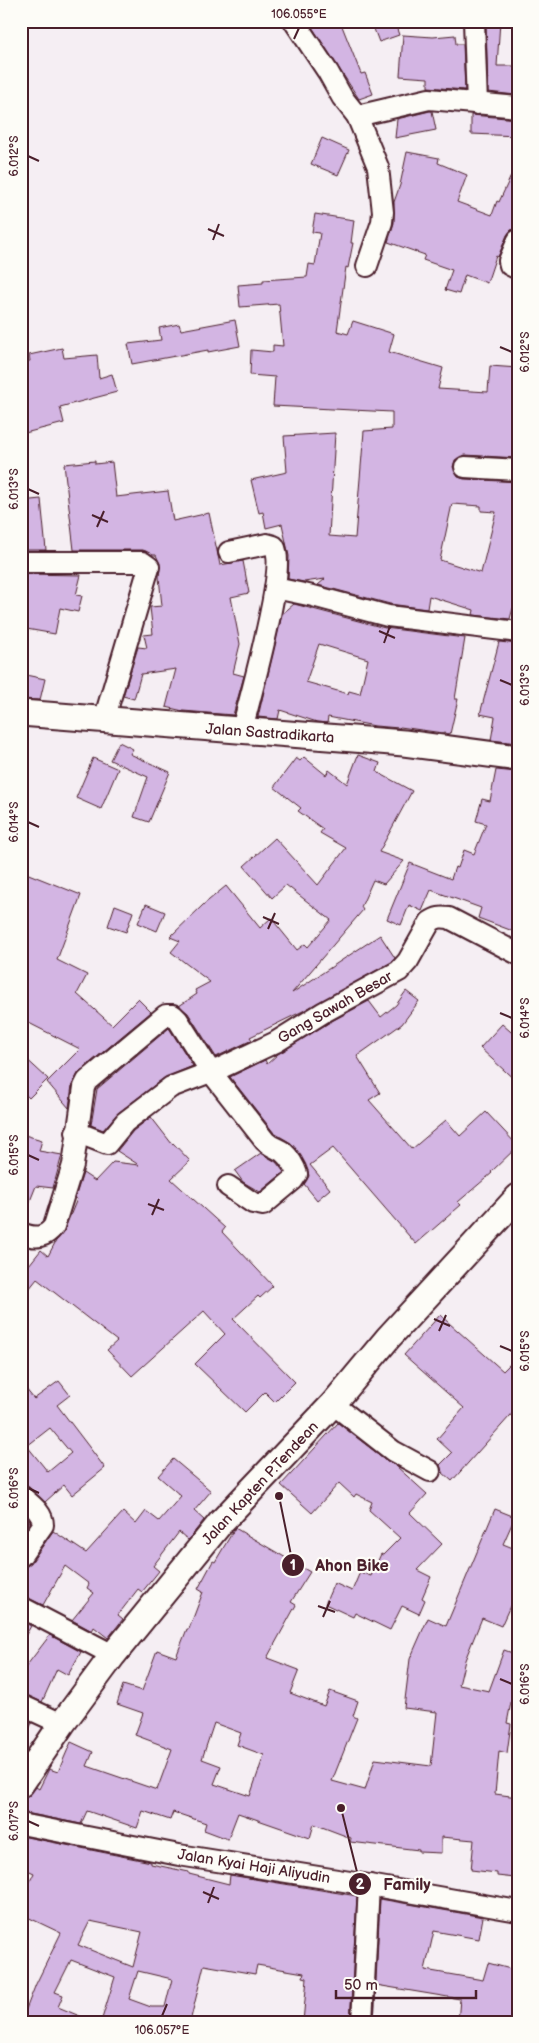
<svg xmlns="http://www.w3.org/2000/svg" width="539" height="2043" font-family="'Balsamiq Sans',sans-serif">
<rect width="100%" height="100%" fill="#f5eef3"/>
<filter id="ink" filterUnits="userSpaceOnUse"><feTurbulence type="fractalNoise" baseFrequency=".02" numOctaves="2"/><feDisplacementMap in="SourceGraphic" scale="10" xChannelSelector="R" yChannelSelector="G"/><feConvolveMatrix kernelMatrix="1 2 1 2 8 2 1 2 1" color-interpolation-filters="sRGB"/></filter>
<g filter="url(#ink)">
<!-- building -->
<g fill="#d3b5e3" stroke="#4a1f2b" fill-rule="evenodd">
<path d="M308 21H340L361 74 365 73 373 94 359 99Z"/>
<path d="M371 21H394L399 35 379 42Z"/>
<path d="M486 21H500L497 66H516V95L488 92Z"/>
<path d="M403 35 433 37 455 35 456 44H463L465 90 428 87V78L400 76Z"/>
<path d="M430 111H432L436 130 395 138 397 119Z"/>
<path d="M471 115 518 119V136L471 134Z"/>
<path d="M322 138 349 150 338 175 311 164Z"/>
<path d="M407 152 439 158 438 163 467 175 457 202 492 215 497 201 499 202 518 161V228L511 230 507 235 498 257 496 256 487 283 465 275 459 294 445 290 452 270 423 260 425 255 388 242 394 223V202L400 185Z"/>
<path d="M315 214 354 220 351 243H353L348 268 346 267 337 331 348 334 353 321 394 334 389 352 443 368 438 389 488 392 490 366 518 368V458L465 455 455 460 453 467 458 477 464 479 518 482V609L513 608 510 619 473 615 474 610 429 596 427 609 390 604 318 585 325 579 304 582 288 579 289 556 282 524 266 528 263 512 259 513 251 480 287 472 284 436 335 433 329 536 355 538 364 431 392 429V412L273 406 275 377 250 375 251 350 273 352V345L283 346 279 304 240 307 238 285 263 283V280L307 277 309 264 315 265 320 233 312 232ZM452 504 481 506V511L496 512 481 573 440 560Z"/>
<path d="M235 320 240 346 208 352V350L132 364 128 344 161 340 159 328 179 324 181 330Z"/>
<path d="M62 348 64 358 97 355 99 378 112 374 117 392 60 407 64 423 21 434V362L30 361 29 355Z"/>
<path d="M95 461V464L112 462 116 497 168 491 173 521 209 513 220 565 243 561 249 593 231 597 240 644 233 673 244 676 233 715 183 711 166 707 176 669 141 674 134 699 123 696 138 647 147 648 144 635 153 634 150 607 162 606 159 577 160 564 156 555H153L143 550H74L64 464Z"/>
<path d="M41 499 46 550H21V501Z"/>
<path d="M22 574 81 575 76 595 82 596 78 612 60 608 55 634 21 628Z"/>
<path d="M294 604 385 628 465 638 455 699H458L450 734 400 727 399 728 375 726 328 717 327 723 317 722 280 710 278 719 258 717 282 614ZM319 644 368 659 360 694 349 691 348 694 306 682Z"/>
<path d="M499 642 518 644V743L491 740 495 717 480 714Z"/>
<path d="M21 674 45 679 40 700 21 699Z"/>
<path d="M119 742 133 749 130 754 170 772 149 822 134 817 148 777 110 760Z"/>
<path d="M358 755 380 763 377 772 412 791 379 852 404 861 384 884 373 880 361 907 363 910 292 993 380 935 395 958 392 962 303 1011 250 1037 252 1040 216 1057 188 1013 179 1006 197 994 195 990 210 982 171 952 180 941 170 937 203 905 226 886 260 928 271 918 297 950 305 944 308 947 331 920 286 885 272 898 244 866 275 838 318 885 346 848 320 833 323 829 298 811 301 808 274 787 296 758 300 761 304 757 326 775 329 770 347 784Z"/>
<path d="M93 758 118 769 101 809 76 798Z"/>
<path d="M496 770 518 772V933L478 918 481 908 431 890 422 911 409 905 401 925 387 919 410 863 451 879 455 867 458 868 464 850 474 854 486 824 476 821 482 799 490 801Z"/>
<path d="M21 871 81 895 57 960 87 975 77 994 112 1025 138 999 151 1012 79 1072 72 1085 69 1108 47 1082 80 1049 21 1019Z"/>
<path d="M146 904 165 912 157 931 138 923Z"/>
<path d="M115 905 133 912 126 932 108 926Z"/>
<path d="M406 991 419 1001 402 1024 357 1056 380 1093 369 1100 412 1149 446 1120 460 1136 486 1112 518 1146 491 1172 492 1173 458 1202 461 1205 416 1244 333 1148 310 1165 330 1189 317 1200 304 1184 309 1176 308 1171 299 1153 291 1143 274 1133 230 1077 265 1060 267 1064 278 1054 330 1022 369 1001 381 1017 396 1005Z"/>
<path d="M502 1024 518 1038V1083L480 1048Z"/>
<path d="M169 1028 193 1066 164 1078 118 1113 103 1130 91 1125 97 1089Z"/>
<path d="M21 1054 48 1079 29 1098 21 1090Z"/>
<path d="M151 1117 172 1144 173 1143 190 1161 171 1179 225 1228 222 1232 273 1286 260 1298 258 1296 233 1319 295 1382 275 1402 265 1392 245 1412 195 1364 225 1334 204 1311 132 1376 107 1350 117 1341 37 1279 21 1299V1275L41 1250 48 1256 56 1241 63 1233 77 1199 75 1198 83 1173 95 1181 113 1162 139 1165 117 1151 133 1131Z"/>
<path d="M21 1134 42 1140 39 1151 62 1155 53 1188 36 1186 22 1221Z"/>
<path d="M261 1153 276 1162 284 1172 260 1192 243 1182 235 1171Z"/>
<path d="M440 1315 503 1371 510 1364 518 1371V1407L452 1481 442 1472 440 1465 452 1453 437 1439 464 1408 404 1355Z"/>
<path d="M59 1381 70 1395 57 1405 105 1468 72 1495 64 1485 45 1502 29 1487 21 1484V1383L34 1399ZM50 1428 71 1453 48 1472 27 1446Z"/>
<path d="M338 1423 386 1460 396 1466 427 1494 410 1513 442 1544 417 1570 431 1577 422 1598 425 1600 419 1614 402 1606 390 1630 355 1613 353 1617 325 1604 334 1583 352 1591 360 1572 371 1576 381 1554 383 1555 400 1538 369 1510 372 1502 356 1494 354 1497 339 1483 312 1513 281 1485Z"/>
<path d="M173 1459 211 1491 194 1511 204 1520 188 1540 179 1532 153 1566 159 1571 142 1592 138 1589 118 1615 123 1619 108 1638 94 1627 92 1631 72 1620 94 1593 87 1588 89 1584 65 1566 43 1605 21 1595V1568L31 1563 53 1531 86 1553 123 1512 136 1524 146 1511 159 1521 181 1496 158 1476Z"/>
<path d="M495 1509 515 1517 503 1544 518 1550V1594L512 1607 510 1606 501 1626 482 1618 465 1660 459 1685 489 1691 504 1650 518 1655V1694L513 1692 507 1723 511 1724 507 1753 499 1751 495 1794 518 1797V1852L515 1878 497 1876V1873L471 1870 474 1840 441 1837V1853L419 1852V1850L350 1842 351 1838 314 1824 310 1838 238 1813 228 1839 204 1830 206 1823 173 1812 170 1820 143 1811 137 1828 87 1811 81 1824 21 1812V1798L28 1797 36 1787 39 1789 49 1769 58 1772 71 1742 93 1752 87 1766 157 1790 172 1749 135 1735 143 1713 117 1704 123 1685 142 1691 157 1650 176 1657 187 1629H189L203 1592 198 1589 213 1561 215 1562 235 1528 310 1572 291 1602 296 1605 267 1658 299 1670 290 1693 324 1706 330 1691 358 1701 353 1716 357 1718 332 1781 365 1790 375 1759 431 1766 437 1712 404 1708 410 1659 428 1618 446 1626ZM214 1723 241 1733 237 1745 264 1755 250 1796 214 1784 221 1766 202 1759Z"/>
<path d="M21 1512 30 1522 21 1535Z"/>
<path d="M21 1621 31 1626 21 1643Z"/>
<path d="M50 1635 81 1652 68 1675 57 1669 42 1702 21 1693V1673Z"/>
<path d="M21 1718 32 1723 21 1746Z"/>
<path d="M21 1836 151 1862V1864L189 1872V1874L229 1884 230 1875 357 1896 350 2022H303L307 1978 303 1977 304 1973 257 1965 255 1974 204 1965 190 2022H101L115 1977 71 1960 55 1992 63 1995 58 2007 94 2022H21L36 1984 61 1933 21 1914V1900L34 1873 21 1867ZM90 1921 142 1932 133 1967 78 1945ZM138 1971 172 1979 165 2007H151L129 1999Z"/>
<path d="M380 1899 483 1917 479 1939 434 1931 425 1970 483 1980 488 1963 518 1971V2022H458L460 1999 376 1985 374 2022Z"/>
</g>
<g fill="none" stroke-linecap="round" stroke-linejoin="round">
<defs>
<g id="minor">
<path d="M294 21 328 72 342 97 357 116 378 167 383 212 382 222 367 266"/>
<path d="M474 21 477 104"/>
<path d="M357 116 429 99 518 107"/>
<path d="M518 240 509 261 510 265 518 269"/>
<path d="M465 467 518 470"/>
<path d="M229 552 267 544 274 546C288 567 249 700 242 730"/>
<path d="M21 562H142L149 567 104 720"/>
<path d="M275 588 313 596 388 616 518 632"/>
<path d="M76 1132 107 1144 125 1122 171 1087 221 1068 276 1042 324 1012 399 971 408 961 430 922C437 917 441 917 449 918L518 954"/>
<path d="M21 1233C36 1239 45 1238 54 1226L73 1165 84 1087 87 1081 166 1015H173L178 1020 211 1072 265 1141C271 1147 277 1148 283 1152 289 1157 295 1167 297 1174L293 1180 263 1205 253 1203 228 1186"/>
<path d="M333 1404 393 1451 430 1471"/>
<path d="M21 1496C30 1504 43 1512 43 1525L21 1556"/>
<path d="M21 1607 113 1655"/>
<path d="M21 1705 62 1724"/>
<path d="M21 1824 179 1855 369 1885 518 1911"/>
<path d="M362 2022 369 1885"/>
</g>
<g id="tertiary">
<path d="M21 713 404 743 518 758"/>
<path d="M21 1784 62 1724 113 1655 222 1521 333 1404 388 1338 518 1197"/>
</g>
</defs>
<!-- minor casing -->
<use href="#minor" stroke="#4a1f2b" stroke-width="24"/>
<!-- tertiary casing -->
<use href="#tertiary" stroke="#4a1f2b" stroke-width="29"/>
<!-- minor -->
<use href="#minor" stroke="#fdfcf7" stroke-width="20"/>
<!-- tertiary -->
<use href="#tertiary" stroke="#fdfcf7" stroke-width="25"/>
</g>
</g>
<!-- ticks -->
<path fill="none" stroke="#4a1f2b" stroke-width="2" d="M294 39 299 28M28 156 39 161M208 229 224 236M213 240 219 224M500 347 512 352M28 489 39 494M92 515 108 522M97 527 104 511M379 631 395 638M384 643 390 626M500 680 512 685M28 822 39 827M263 917 279 924M268 929 275 913M500 1013 512 1018M28 1155 39 1160M148 1204 164 1210M152 1215 159 1199M434 1319 450 1326M439 1331 446 1315M500 1346 512 1351M28 1488 39 1493M318 1606 335 1612M323 1617 330 1601M500 1679 512 1684M28 1821 39 1826M203 1892 219 1899M208 1903 214 1887M162 2016 167 2004"/>
<g text-anchor="middle" stroke-width="4.5" stroke-linejoin="round" paint-order="stroke">
<!-- street labels -->
<g font-size="15" fill="#4a1f2b" stroke="#fdfcf7">
<text transform="translate(270 733) rotate(4)" y="5">Jalan Sastradikarta</text>
<text transform="translate(335 1007) rotate(-30)" y="5">Gang Sawah Besar</text>
<text transform="translate(260 1483) rotate(-47)" y="5">Jalan Kapten P.Tendean</text>
<text transform="translate(254 1866) rotate(9)" y="5">Jalan Kyai Haji Aliyudin</text>
</g>
</g>
<!-- callouts -->
<path fill="none" stroke="#4a1f2b" stroke-width="2" d="M279 1496L293 1565M341 1808L360 1884"/>
<g fill="#4a1f2b" stroke="#fdfcf7" stroke-width="2">
<circle cx="279" cy="1496" r="5"/>
<circle cx="341" cy="1808" r="5"/>
<circle cx="293" cy="1565" r="12"/>
<circle cx="360" cy="1884" r="12"/>
</g>
<g font-size="15" text-anchor="middle" font-weight="bold" fill="#fff">
<text x="293" y="1570">1</text>
<text x="360" y="1889">2</text>
</g>
<g font-size="16" text-anchor="middle" font-weight="bold" fill="#4a1f2b" stroke="#fdfcf7" stroke-width="4.5" stroke-linejoin="round" paint-order="stroke">
<text x="352" y="1571">Ahon Bike</text>
<text x="407" y="1890">Family</text>
</g>
<!-- margin -->
<rect width="539" height="2043" fill="none" stroke="#fdfcf7" stroke-width="55"/>
<!-- scale -->
<path d="M336 1990v8h140v-8" fill="none" stroke="#4a1f2b" stroke-width="2.5"/>
<text x="344" y="1990" font-size="15" fill="#4a1f2b" stroke="#fdfcf7" stroke-width="4" paint-order="stroke">50 m</text>
<rect x="28" y="28" width="484" height="1988" fill="none" stroke="#4a1f2b" stroke-width="2"/>
<g font-size="12" text-anchor="middle" fill="#4a1f2b">
<text x="299" y="18">106.055°E</text>
<text transform="translate(14 156) rotate(-90)" y="4">6.012°S</text>
<text transform="translate(525 352) rotate(-90)" y="4">6.012°S</text>
<text transform="translate(14 489) rotate(-90)" y="4">6.013°S</text>
<text transform="translate(525 685) rotate(-90)" y="4">6.013°S</text>
<text transform="translate(14 822) rotate(-90)" y="4">6.014°S</text>
<text transform="translate(525 1018) rotate(-90)" y="4">6.014°S</text>
<text transform="translate(14 1155) rotate(-90)" y="4">6.015°S</text>
<text transform="translate(525 1351) rotate(-90)" y="4">6.015°S</text>
<text transform="translate(14 1488) rotate(-90)" y="4">6.016°S</text>
<text transform="translate(525 1684) rotate(-90)" y="4">6.016°S</text>
<text transform="translate(14 1821) rotate(-90)" y="4">6.017°S</text>
<text x="162" y="2034">106.057°E</text>
</g>
</svg>
